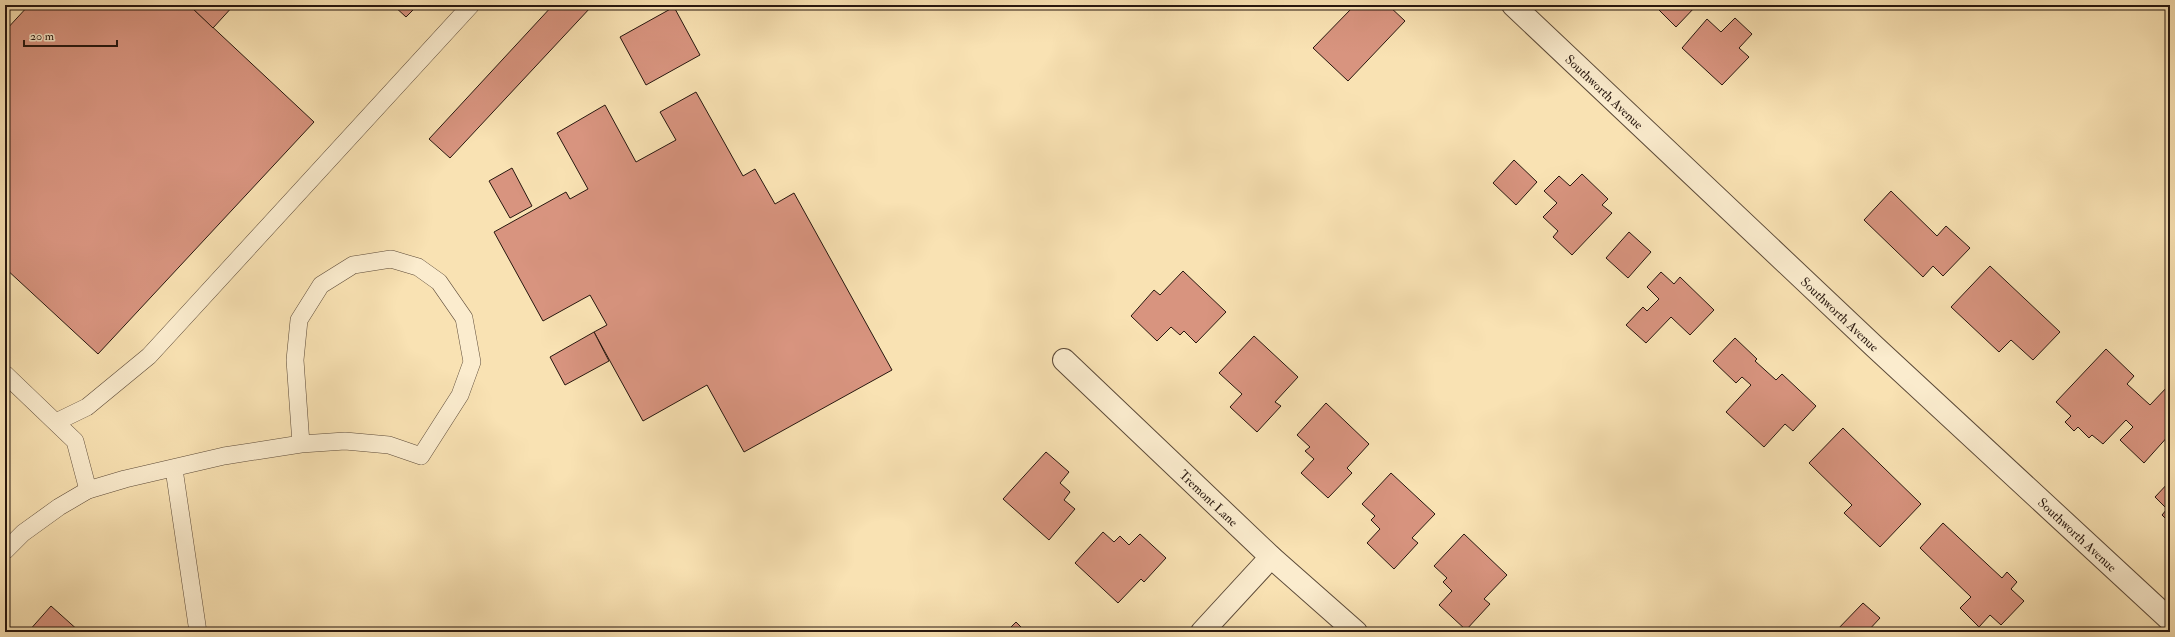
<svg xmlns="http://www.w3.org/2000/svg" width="2175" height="637" font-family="'IM FELL Double Pica',serif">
<rect width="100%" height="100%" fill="#f9e2b3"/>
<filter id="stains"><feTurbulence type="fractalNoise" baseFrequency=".005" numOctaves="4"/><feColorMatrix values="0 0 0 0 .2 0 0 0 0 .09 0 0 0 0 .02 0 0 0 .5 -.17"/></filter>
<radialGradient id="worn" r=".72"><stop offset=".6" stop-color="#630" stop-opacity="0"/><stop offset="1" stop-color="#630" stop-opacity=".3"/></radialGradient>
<!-- building -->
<g fill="#d8947f" stroke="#27170f">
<path d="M29 5H189L314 122 98 354 5 268V31Z"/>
<path d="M189 5H234L213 28Z"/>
<path d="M393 5H418L406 17Z"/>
<path d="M553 5H589L591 7 450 158 429 139Z"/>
<path d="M1347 5H1388L1405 21 1348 81 1313 48 1351 9Z"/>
<path d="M1654 5H1697L1676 27Z"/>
<path d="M674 7 700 55 646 85 620 37Z"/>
<path d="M1735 18 1752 34 1739 48 1749 57 1722 85 1682 48 1707 19 1721 32Z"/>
<path d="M696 92 743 176 755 169 775 204 794 193 892 370 744 452 707 385 643 421 594 332 607 325 590 295 543 321 494 232 566 192 570 199 588 189 557 133 605 105 636 162 676 140 660 112Z"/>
<path d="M1514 160 1537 182 1516 205 1493 183Z"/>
<path d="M512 168 532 206 510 218 489 181Z"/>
<path d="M1582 174 1608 199 1602 205 1612 213 1572 255 1553 237 1558 231 1543 217 1557 203 1544 191 1559 176 1570 186Z"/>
<path d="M1891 191 1937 236 1946 226 1970 248 1943 276 1933 266 1923 277 1864 220Z"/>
<path d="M1629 232 1651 252 1628 278 1606 258Z"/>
<path d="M1990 266 2060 332 2033 360 2011 340 1999 352 1951 307Z"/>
<path d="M1183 271 1226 312 1196 343 1184 331 1180 335 1171 327 1157 341 1131 316 1154 290 1160 295Z"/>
<path d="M1661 272 1674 284 1680 277 1714 310 1690 335 1671 317 1646 343 1626 325 1643 307 1647 311 1659 299 1647 287Z"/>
<path d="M594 332 609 361 565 385 550 357Z"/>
<path d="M1254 336 1298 377 1275 402 1281 406 1257 432 1230 407 1242 394 1219 373Z"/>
<path d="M1735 338 1757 359 1755 361 1776 380 1782 374 1816 406 1793 431 1785 424 1764 447 1726 412 1751 385 1742 377 1736 383 1713 361Z"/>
<path d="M2106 349 2134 376 2127 384 2150 405 2169 385 2170 386V434L2144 463 2120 440 2133 427 2126 420 2103 444 2092 435 2089 438 2078 427 2074 431 2065 422 2071 416 2056 402Z"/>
<path d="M1326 403 1369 444 1347 468 1352 473 1328 498 1301 473 1314 459 1305 451 1310 447 1297 435Z"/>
<path d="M1843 428 1921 504 1880 547 1844 513 1852 505 1809 463Z"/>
<path d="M1046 452 1069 472 1060 483 1070 492 1064 500 1075 509 1049 540 1003 499Z"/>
<path d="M1391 473 1435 514 1412 538 1418 543 1394 569 1367 543 1380 529 1371 520 1375 516 1362 504Z"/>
<path d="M2170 481V523L2162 515 2167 509 2155 497Z"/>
<path d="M1943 523 2002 578 2007 572 2017 582 2011 589 2024 601 2001 625 1990 615 1979 627 1960 608 1971 597 1920 548Z"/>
<path d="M1103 532 1114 542 1120 536 1129 545 1140 534 1166 558 1144 582 1141 579 1118 603 1075 563Z"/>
<path d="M1464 534 1507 575 1484 599 1490 604 1466 630 1439 605 1452 591 1443 582 1447 578 1434 566Z"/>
<path d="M1863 603 1880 618 1867 632H1835Z"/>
<path d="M51 606 80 632H28Z"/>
<path d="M1016 622 1026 632H1006Z"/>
</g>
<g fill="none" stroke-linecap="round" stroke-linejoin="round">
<defs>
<g id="lane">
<path d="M5 374 75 441 88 490"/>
<path d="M56 422 87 407 149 356 471 5"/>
<path d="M174 469 198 632"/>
<path d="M5 551 23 533 59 507 88 490 125 479 224 456 301 444 345 441 389 445 421 456 460 395 472 362 464 318 439 282 418 267 391 259 353 265 321 285 299 320 295 360 301 444"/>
</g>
<g id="street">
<path id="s1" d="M1513 5 1875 347 2170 620"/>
<path id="s2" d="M1064 360 1271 557 1356 632"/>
<path d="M1202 632 1271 557"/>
</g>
</defs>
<!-- lane casing -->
<use href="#lane" stroke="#5c4a38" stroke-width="18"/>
<!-- street casing -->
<use href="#street" stroke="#5c4a38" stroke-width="24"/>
<!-- lane -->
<use href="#lane" stroke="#fbecce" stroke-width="17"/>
<!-- street -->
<use href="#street" stroke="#fbecce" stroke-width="22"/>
</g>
<g text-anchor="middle" stroke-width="3" stroke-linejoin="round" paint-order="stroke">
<!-- street labels -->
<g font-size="13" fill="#27170f" stroke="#fbecce">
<text dy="5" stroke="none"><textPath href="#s1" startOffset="126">Southworth Avenue</textPath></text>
<text dy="5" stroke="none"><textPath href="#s1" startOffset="450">Southworth Avenue</textPath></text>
<text dy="5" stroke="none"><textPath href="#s2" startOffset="200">Tremont Lane</textPath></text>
<text dy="5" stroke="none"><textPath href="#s1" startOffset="774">Southworth Avenue</textPath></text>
</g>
</g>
<!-- margin -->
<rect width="2175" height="637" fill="none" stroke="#f9e2b3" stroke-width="20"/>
<rect x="6" y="6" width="2163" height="625" fill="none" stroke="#27170f" stroke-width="2"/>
<rect x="10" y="10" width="2155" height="617" fill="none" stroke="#27170f"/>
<!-- scale -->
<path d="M24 40v6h93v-6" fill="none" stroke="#27170f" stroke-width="2"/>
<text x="30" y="40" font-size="12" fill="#27170f" stroke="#fbecce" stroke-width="3" paint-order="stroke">20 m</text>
<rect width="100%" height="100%" filter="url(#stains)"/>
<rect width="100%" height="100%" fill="url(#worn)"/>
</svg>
